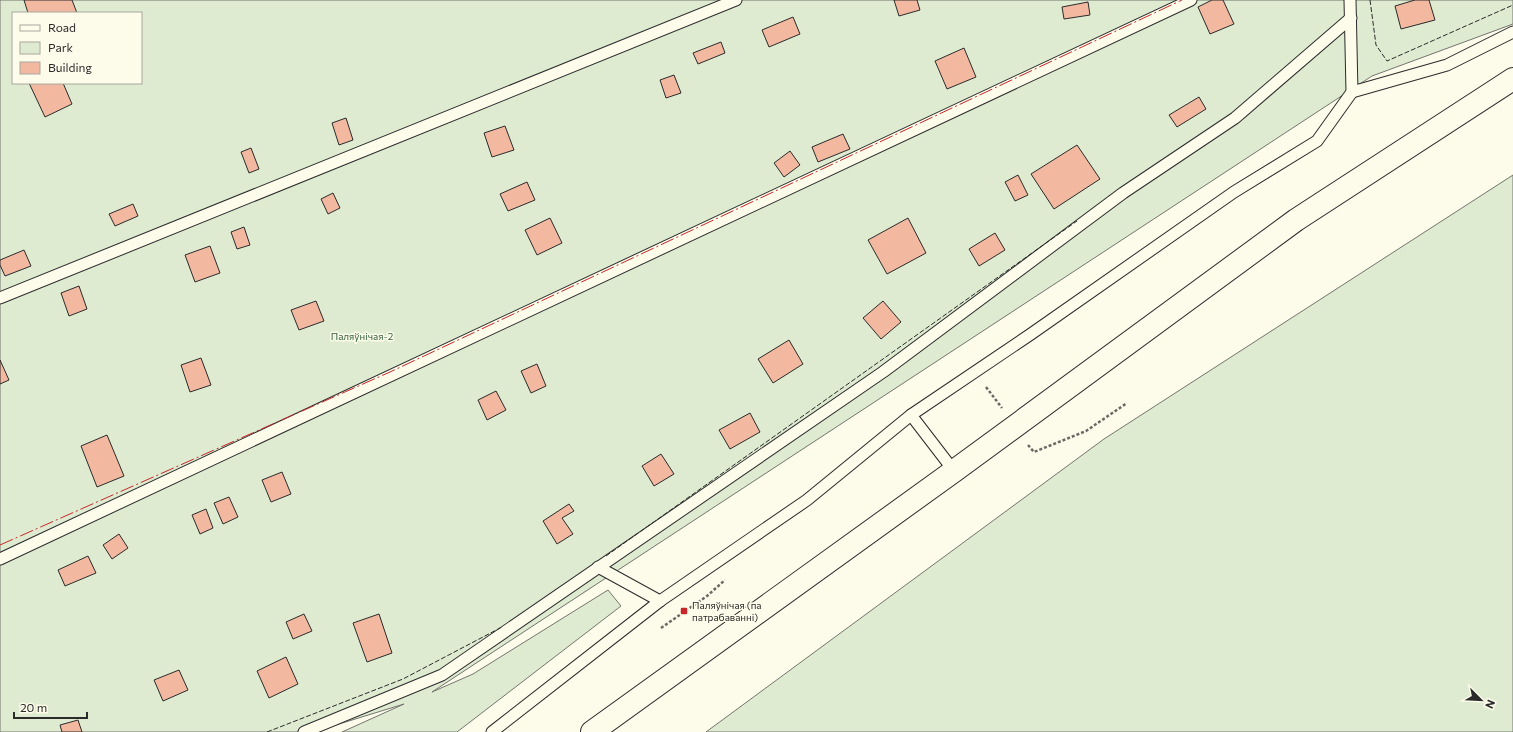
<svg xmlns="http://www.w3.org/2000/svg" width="1513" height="732" font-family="Commissioner,sans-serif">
<rect width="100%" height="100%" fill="#fdfbea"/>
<!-- green -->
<g fill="#deebd1" stroke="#74746e" fill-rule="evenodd">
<path d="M0 0H1513V24L1372 76 432 692 473 674 608 590 621 606 457 732H342L404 704 313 732H0ZM13 13H141V83H13Z"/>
<path d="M1513 175V732H706L1104 439Z"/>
</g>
<!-- building -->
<g fill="#f2b8a0" stroke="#2b2b2b">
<path d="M24 0H72L77 13H28Z"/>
<path d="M894 0H917L920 10 899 16Z"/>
<path d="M1212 0H1223L1234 24 1210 34 1198 7Z"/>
<path d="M1415 0H1429L1435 20 1401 29 1395 6Z"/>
<path d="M1088 2 1090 15 1064 19 1062 7Z"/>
<path d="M793 17 800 34 769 47 762 30Z"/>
<path d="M721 42 725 53 698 64 693 53Z"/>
<path d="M964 48 976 77 947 89 935 61Z"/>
<path d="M674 75 681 93 666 98 660 80Z"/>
<path d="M29 83H63L72 104 45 117Z"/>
<path d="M1199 97 1206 109 1177 127 1169 115Z"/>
<path d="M346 118 353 140 339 145 332 123Z"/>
<path d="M505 126 514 150 492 157 484 133Z"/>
<path d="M843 134 850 149 818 162 812 147Z"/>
<path d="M1077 145 1100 179 1054 209 1031 174Z"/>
<path d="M251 148 259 169 249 173 241 152Z"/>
<path d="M790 151 800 165 784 177 774 163Z"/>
<path d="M1018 175 1028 195 1015 201 1005 182Z"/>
<path d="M527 182 535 200 508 211 500 194Z"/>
<path d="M333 193 340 208 328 214 321 199Z"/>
<path d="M133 204 138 216 115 226 109 214Z"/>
<path d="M550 218 562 243 537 255 525 230Z"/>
<path d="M908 218 926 253 887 274 868 240Z"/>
<path d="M244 227 250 245 237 249 231 232Z"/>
<path d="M995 233 1005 250 979 266 969 249Z"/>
<path d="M210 246 220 273 195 282 185 255Z"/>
<path d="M24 250 31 266 5 276 0 265V260Z"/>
<path d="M79 286 87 309 69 316 61 293Z"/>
<path d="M316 301 324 321 299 330 291 310Z"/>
<path d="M883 301 901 322 881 339 863 318Z"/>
<path d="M789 340 803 364 773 383 758 359Z"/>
<path d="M201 358 211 385 190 392 181 365Z"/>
<path d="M0 360 9 380 0 384Z"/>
<path d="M537 364 546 386 531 393 521 371Z"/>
<path d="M496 391 506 410 487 420 478 400Z"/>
<path d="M750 413 760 432 730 449 719 430Z"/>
<path d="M107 435 124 476 97 487 81 446Z"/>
<path d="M661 454 674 474 654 486 642 466Z"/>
<path d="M282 472 291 494 271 502 262 480Z"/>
<path d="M229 497 238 517 223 524 214 503Z"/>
<path d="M569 504 574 511 562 518 573 534 557 544 543 521Z"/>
<path d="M206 509 213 528 200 534 192 515Z"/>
<path d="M119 534 128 548 112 559 103 545Z"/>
<path d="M88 556 96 573 65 586 58 570Z"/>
<path d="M304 614 312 631 293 639 286 622Z"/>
<path d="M379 614 392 653 367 662 353 623Z"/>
<path d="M286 657 298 684 269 698 257 671Z"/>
<path d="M179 670 188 690 163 701 154 680Z"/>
<path d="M78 720 82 732H62L60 725Z"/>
</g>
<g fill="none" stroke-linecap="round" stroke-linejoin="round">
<defs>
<g id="lane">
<path d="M1352 92 1447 65 1513 32"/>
<path d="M0 298 736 0"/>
<path d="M911 415 954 471"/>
<path d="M0 559 1191 0"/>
<path d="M598 567 660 601"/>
<path d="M304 732 442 675 883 372 1123 193 1235 118 1351 18"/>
<path d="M492 732 660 601 807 500 911 415 1031 334 1234 192 1317 141 1352 92 1350 0"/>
</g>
<path id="primary" d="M592 732 954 471 1296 220 1513 79"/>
</defs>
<!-- lane casing -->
<use href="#lane" stroke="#2b2b2b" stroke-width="13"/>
<!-- primary casing -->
<use href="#primary" stroke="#2b2b2b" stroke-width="24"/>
<!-- path -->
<g stroke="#6a6964" stroke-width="2.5" stroke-dasharray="3 2" stroke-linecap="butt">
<path d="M986 387 1002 408"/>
<path d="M1028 445 1034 452 1086 431 1127 403"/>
<path d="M661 628 707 596 725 580"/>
</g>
<!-- lane -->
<use href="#lane" stroke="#fdfbea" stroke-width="11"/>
<!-- primary -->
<use href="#primary" stroke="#fdfbea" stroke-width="22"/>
<!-- fence -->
<g stroke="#2b2b2b" stroke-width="1" stroke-dasharray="5 2" stroke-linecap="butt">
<path d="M1370 0 1376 45 1387 61 1513 5"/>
<path d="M606 556 1077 221"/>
<path d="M267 732 403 679 502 627"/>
</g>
<!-- power -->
<path stroke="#c62828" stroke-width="1" stroke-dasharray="14 3 2 3" stroke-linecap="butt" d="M0 545 390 372 1182 0"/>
</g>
<!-- markers -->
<rect fill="#c62828" stroke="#fdfbea" stroke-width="1.5" x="680" y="607" width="8" height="8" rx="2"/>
<g text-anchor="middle" stroke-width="3" stroke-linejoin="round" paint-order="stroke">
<!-- park labels -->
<g font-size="10" fill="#34623c" stroke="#fdfbea">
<text x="362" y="340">Паляўнічая-2</text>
</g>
<!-- poi labels -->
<g font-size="10" fill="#2b2b2b" stroke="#fdfbea" text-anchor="start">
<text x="692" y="609">Паляўнічая (па<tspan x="692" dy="12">патрабаванні)</tspan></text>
</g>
</g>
<!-- legend -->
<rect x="12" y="12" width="130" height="72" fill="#fdfbea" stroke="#a9a89e"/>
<rect x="20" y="25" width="20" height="6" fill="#fdfbea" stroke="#a9a89e"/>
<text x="48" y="32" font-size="12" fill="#2b2b2b">Road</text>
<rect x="20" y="42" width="20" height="12" fill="#deebd1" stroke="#a9a89e"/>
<text x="48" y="52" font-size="12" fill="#2b2b2b">Park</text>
<rect x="20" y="62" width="20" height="12" fill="#f2b8a0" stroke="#a9a89e"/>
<text x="48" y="72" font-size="12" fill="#2b2b2b">Building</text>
<!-- north arrow -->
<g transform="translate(1481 700) rotate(114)" stroke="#fdfbea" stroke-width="3" paint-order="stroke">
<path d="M0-3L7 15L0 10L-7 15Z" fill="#2b2b2b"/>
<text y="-6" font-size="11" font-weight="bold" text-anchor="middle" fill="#2b2b2b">N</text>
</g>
<!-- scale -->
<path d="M14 712v6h73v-6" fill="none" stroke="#2b2b2b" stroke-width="2"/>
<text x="20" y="712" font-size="12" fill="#2b2b2b" stroke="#fdfbea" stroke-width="3" paint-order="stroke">20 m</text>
</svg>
